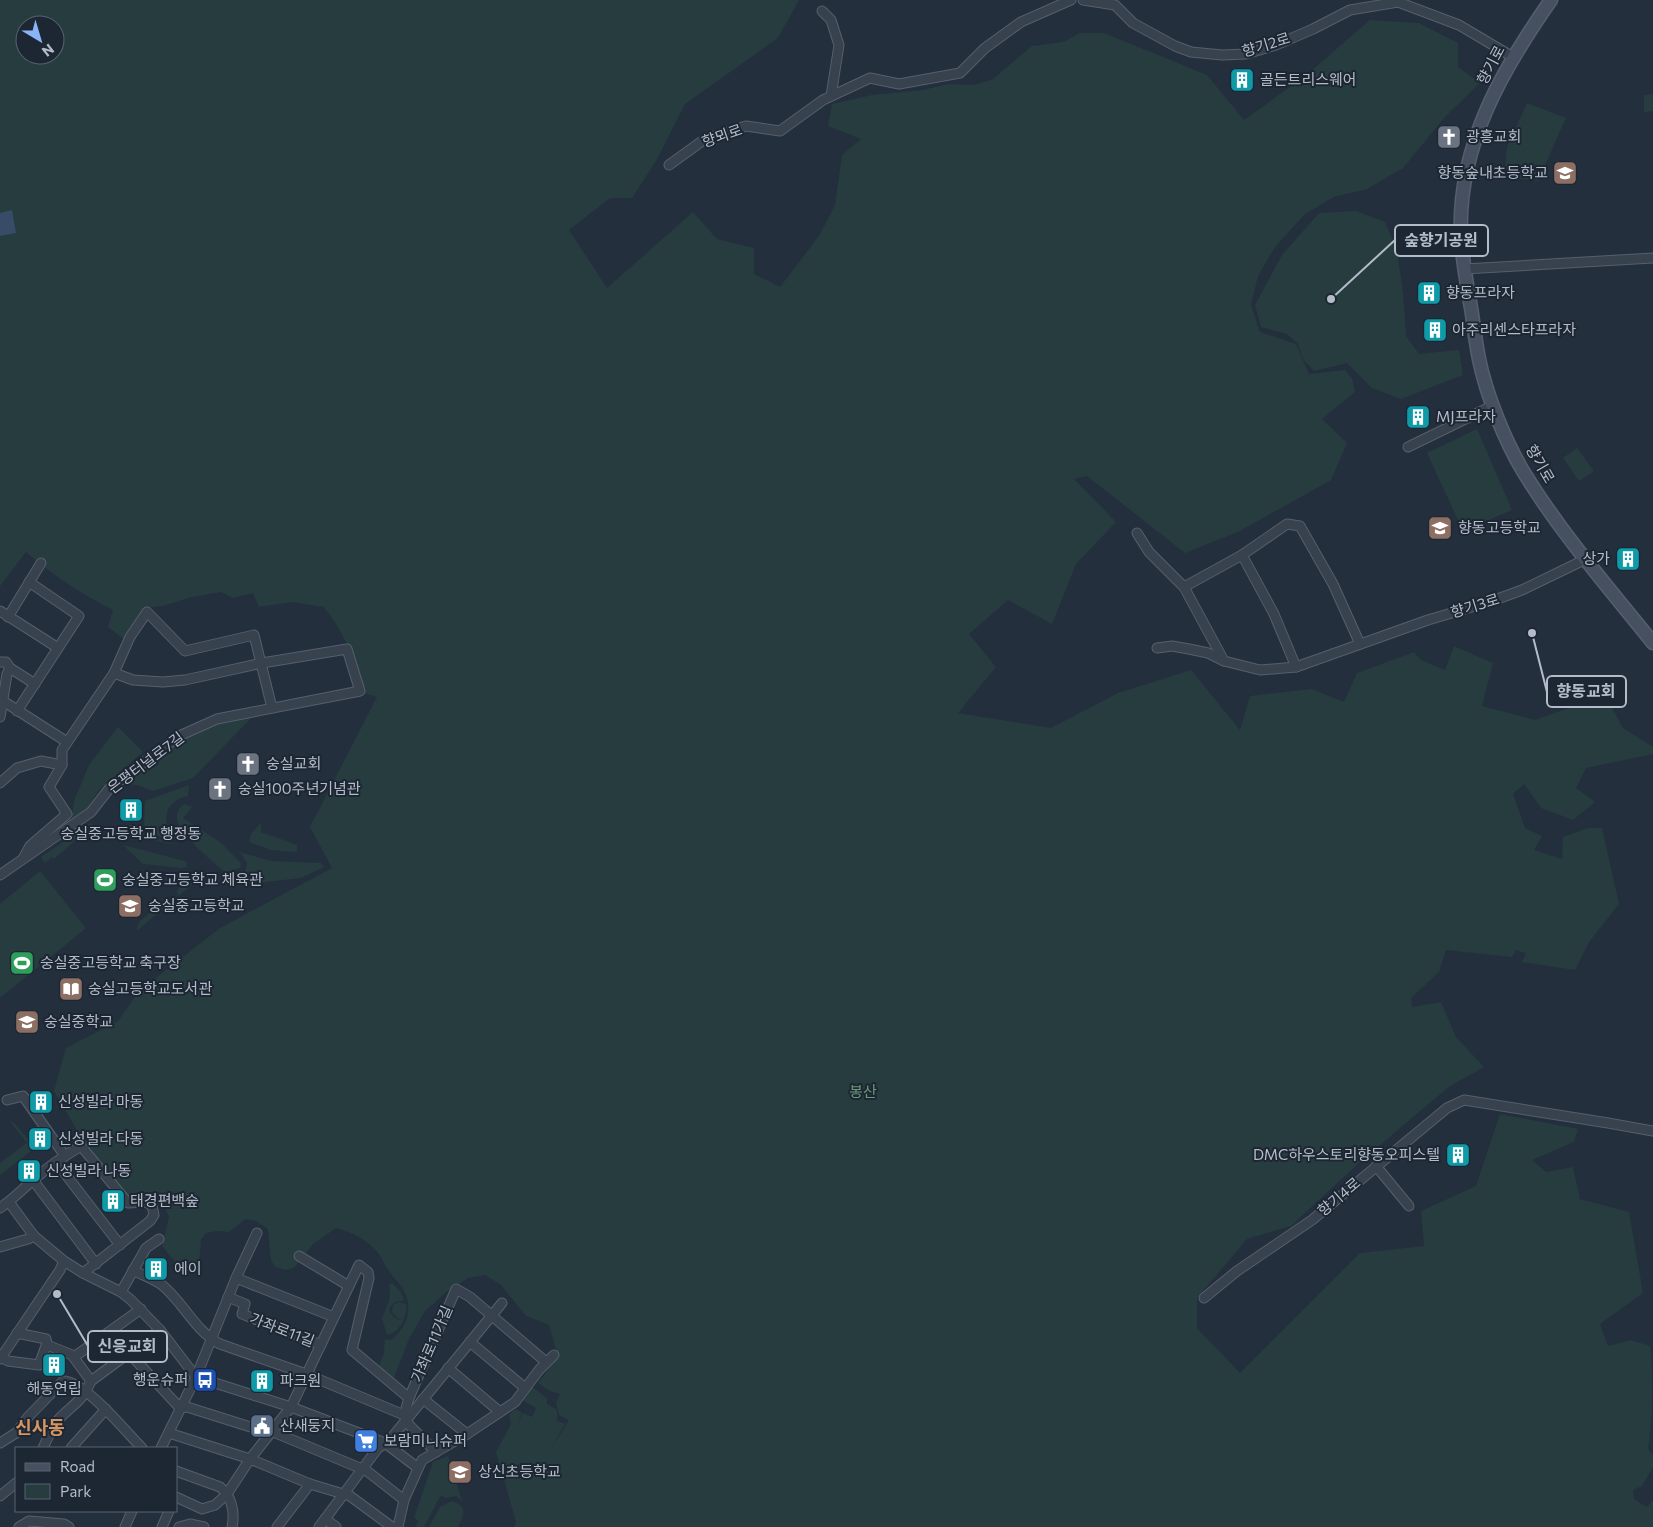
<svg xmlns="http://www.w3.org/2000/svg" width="1653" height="1527" font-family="Commissioner,'Noto Sans KR',sans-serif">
<rect width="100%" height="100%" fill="#242f3e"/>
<!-- green -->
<g fill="#263c3f" fill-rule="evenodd">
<path d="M0 0H799L778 38 685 104 656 161 632 198H610L569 230 607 288 693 212 717 239 754 248V274L780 287 819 236 835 205 842 155 861 139 828 126 832 104 872 95 923 90 948 84 974 85 993 79 1032 46 1063 42 1080 33H1104L1207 75 1244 120 1304 77 1370 20 1419 23 1458 43V67L1480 83 1445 117 1403 168 1367 189 1334 197 1305 214 1275 247 1258 276 1251 305 1260 332 1296 344 1309 374 1345 370 1352 379 1355 392 1322 419 1347 443 1331 480 1240 531 1185 553 1087 476 1074 479 1116 522 1076 564 1052 624 1008 600 969 634 996 667 958 713 1051 728 1118 693 1191 670 1240 730 1250 696 1312 689 1344 702 1357 673 1414 652 1421 660 1445 670 1454 646 1493 663 1482 706 1535 720 1605 695 1623 728 1653 747V754L1586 768 1576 788 1595 802 1573 820 1541 808 1524 784 1513 794 1525 828 1542 836 1534 850 1562 859 1563 837 1588 828H1602L1619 904 1589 942 1575 970 1522 962 1526 953 1516 950 1512 957 1446 950 1439 972 1411 998 1412 1007 1441 1002 1456 1037 1484 1067 1450 1086 1361 1161 1291 1226 1247 1239 1197 1298V1328L1240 1373 1360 1253 1424 1246 1421 1211 1476 1186 1500 1114 1578 1129 1574 1142 1532 1160 1546 1172 1573 1167 1580 1199 1629 1212 1643 1293 1600 1324 1608 1346 1631 1340 1650 1346C1653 1379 1653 1416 1648 1449L1653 1455V1467L1642 1486 1633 1490 1634 1499 1647 1507 1653 1500V1527H514L516 1522 496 1452 511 1424 509 1414 516 1409 522 1413 517 1425 523 1413 532 1417 536 1408 522 1400 532 1387 547 1398V1404L556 1409 558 1415 556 1420 565 1424 550 1450 569 1420 559 1415 556 1403 560 1394 548 1390 538 1383 558 1357 549 1325 526 1316 500 1284 485 1275 468 1278 445 1293 425 1311 409 1339 393 1380 378 1368 384 1353 385 1339 391 1340C407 1328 414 1307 403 1289 400 1284 395 1279 391 1274 387 1269 384 1263 381 1257 370 1241 355 1233 336 1228L313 1244 294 1268 285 1270 276 1267 271 1261 268 1229 256 1221 245 1219 229 1232 217 1231 206 1233 201 1239 199 1264 194 1274 182 1270 162 1246 169 1217 164 1204 145 1197H129L85 1144 54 1091 66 1048 118 1021 139 991 220 928 332 868 310 827 377 697 363 693 350 650 338 627 324 607 292 602 259 607 253 593 233 598 221 592 192 597 163 606 144 608 125 640 108 627 113 610C82 594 52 575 26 552L0 586ZM25 25H55V55H25Z"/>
<path d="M1653 94V111L1644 112V95Z"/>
<path d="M1527 103 1566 118 1538 181 1504 177 1507 147Z"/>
<path d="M1356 211 1385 222 1397 250 1403 293 1406 336 1419 354 1459 350 1463 375 1401 399 1372 388 1347 363 1314 371 1303 359 1298 344 1287 334 1261 327 1255 305 1282 255 1319 213Z"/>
<path d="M1477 429 1512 510 1463 531 1427 453Z"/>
<path d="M1577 448 1594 471 1579 481 1563 458Z"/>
<path d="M255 714 193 778 153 791 138 785 120 784 179 739 220 720Z"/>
<path d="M118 727 143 752 99 790 86 810 71 822 74 801 89 765Z"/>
<path d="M189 785 188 796 178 799 168 808 166 823 181 840C167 838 155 838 144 828L145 801Z"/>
<path d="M184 804 192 807 183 818 220 842 241 863 240 868 233 870 227 874C215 863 177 834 177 818 176 811 180 808 184 804Z"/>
<path d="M91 823 93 825 54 859 52 857 45 863 41 857Z"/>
<path d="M261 823V832L297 845V852L271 850 249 842 251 834Z"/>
<path d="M123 825H134L144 835 183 846 126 835 117 826Z"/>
<path d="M123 845 185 861 187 864V867L181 868 143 864Z"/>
<path d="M240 852 271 861 321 863 324 867 301 878 238 885 231 880 245 873 247 863Z"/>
<path d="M202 869 206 873 178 896 177 891 179 887 198 871 200 872Z"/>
<path d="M40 871 86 928 0 998V904Z"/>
<path d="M160 904H165L166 906 138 930 137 927 140 921Z"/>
<path d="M8 1119 16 1125 35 1148 0 1175V1163L27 1143Z"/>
<path d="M392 1283 401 1292 404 1301C397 1300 392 1303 389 1309 390 1315 396 1320 402 1320L396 1317 392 1312 393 1305 399 1302 406 1304C408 1315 400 1333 387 1335L382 1318C387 1306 392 1299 389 1285Z"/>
<path d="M448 1456 462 1501 456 1496 446 1498 441 1495 424 1527H416L418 1520 414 1518 433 1462Z"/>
<path d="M452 1501C468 1506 464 1516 458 1527H429L440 1507Z"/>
</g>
<!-- water -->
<path fill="#394c67" d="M12 210 16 233 0 236V213Z"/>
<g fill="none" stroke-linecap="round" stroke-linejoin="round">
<defs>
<g id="minor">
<path d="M1083 0 1115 5 1133 23 1175 46 1191 52 1222 55 1246 54 1276 45 1313 29 1350 10 1398 2 1459 25 1513 57"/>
<path d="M822 11 831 20 839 45 831 96"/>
<path d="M669 165 705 139 746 126 780 131 823 100 870 78 899 84 960 73 985 48 1021 22 1071 0"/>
<path d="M1464 269 1653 258"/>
<path d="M1408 447 1492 406"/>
<path d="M1137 533 1149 552 1184 587"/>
<path d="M1242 555 1274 614 1296 667"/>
<path d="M0 611 58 648"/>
<path d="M8 617 41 563"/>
<path d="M1157 648 1172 646 1189 649 1208 653 1224 661 1260 670 1296 667 1428 620 1492 601 1522 590 1586 559"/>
<path d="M1224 661 1184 587 1242 555 1287 524 1300 526 1333 584 1360 644"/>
<path d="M0 662H6L10 668 35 684"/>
<path d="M3 701 67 742"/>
<path d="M17 711 79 616 29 582"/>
<path d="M0 717 7 674 10 668"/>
<path d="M0 783 17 768 41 761 62 765"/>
<path d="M24 857 30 846 67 814 49 787 62 765V750L114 673 130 637 147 612 185 651 254 635 272 708"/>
<path d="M0 875 91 812 109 789 179 736 217 719 360 691 347 649 262 663 185 680 163 682 133 680 114 673"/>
<path d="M7 1100 23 1096 65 1156"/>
<path d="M56 1162 120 1245"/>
<path d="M1376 1166 1409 1206"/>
<path d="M33 1180 96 1264"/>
<path d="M9 1202 34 1236 64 1261 83 1273 121 1292 131 1300 160 1330 196 1377"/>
<path d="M0 1208C12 1200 22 1190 33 1180 48 1167 64 1156 81 1146L128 1203 145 1202 152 1205 154 1215 150 1221 83 1273"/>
<path d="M0 1247 28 1239 34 1236"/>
<path d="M299 1256 349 1286"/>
<path d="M133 1270C142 1275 154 1279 162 1285 184 1303 195 1331 220 1344L306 1374 404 1415"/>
<path d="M236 1278 334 1317"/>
<path d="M121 1292 146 1248 159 1239"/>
<path d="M228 1297 245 1304 242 1314 321 1345"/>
<path d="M1204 1298 1237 1271 1312 1220 1447 1108 1464 1100 1608 1123 1653 1131"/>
<path d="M470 1342 525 1388"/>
<path d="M47 1345 72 1355 91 1381"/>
<path d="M129 1353 180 1408 187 1407 257 1429 271 1431 367 1471 404 1500"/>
<path d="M1 1357 8 1361 39 1365 47 1343 46 1339 17 1333"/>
<path d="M74 1357 141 1309"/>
<path d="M0 1359 60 1270 64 1261"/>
<path d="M448 1368 500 1412"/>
<path d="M196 1377 291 1407 385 1443 418 1468"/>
<path d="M423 1399 467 1434"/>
<path d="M169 1433 250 1459 310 1484 350 1496 392 1527"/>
<path d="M0 1443 16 1433 28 1417 63 1381C85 1381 126 1432 142 1448"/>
<path d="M43 1448C47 1439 52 1428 58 1420 72 1405 83 1401 91 1381L160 1330"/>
<path d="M71 1448 106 1409"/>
<path d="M161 1448 196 1377 236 1278 257 1233"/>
<path d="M436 1452 409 1425 404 1415 409 1398 456 1289 470 1297 546 1362"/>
<path d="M176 1471 220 1487C232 1496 235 1513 232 1527"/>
<path d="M0 1496 16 1483"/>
<path d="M176 1497 202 1509 215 1505 227 1494 250 1459 291 1407 359 1265 368 1272 369 1278 352 1350 409 1398"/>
<path d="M325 1519 336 1527"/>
<path d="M19 1527 29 1521 64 1524 69 1527"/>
<path d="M125 1527 132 1511"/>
<path d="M162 1527 169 1511"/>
<path d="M179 1527 190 1524 204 1527"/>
<path d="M277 1527 310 1484"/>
<path d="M319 1527 378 1448 389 1441 502 1303"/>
<path d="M398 1527 404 1500 422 1460 467 1434 515 1402 539 1370 554 1355"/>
</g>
<path id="secondary" d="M1551 0C1502 70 1457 147 1461 236 1462 262 1468 288 1472 314 1474 329 1476 344 1479 359 1486 394 1505 441 1523 471 1560 532 1608 587 1653 643"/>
</defs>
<!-- minor casing -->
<use href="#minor" stroke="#565f6c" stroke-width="11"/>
<!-- secondary casing -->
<use href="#secondary" stroke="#565f6c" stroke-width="15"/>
<!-- minor -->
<use href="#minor" stroke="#38414e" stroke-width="9"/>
<!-- secondary -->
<use href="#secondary" stroke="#465061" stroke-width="12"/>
</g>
<!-- icons -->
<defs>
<symbol id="building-square" viewBox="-11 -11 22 22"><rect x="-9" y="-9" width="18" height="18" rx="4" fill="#0f9aa8" stroke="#1d2633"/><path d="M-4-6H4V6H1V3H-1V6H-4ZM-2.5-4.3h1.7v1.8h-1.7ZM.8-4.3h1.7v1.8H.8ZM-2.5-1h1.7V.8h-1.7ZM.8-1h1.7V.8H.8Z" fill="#fff"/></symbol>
<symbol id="church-square" viewBox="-11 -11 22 22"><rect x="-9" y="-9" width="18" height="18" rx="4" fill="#6b7280" stroke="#1d2633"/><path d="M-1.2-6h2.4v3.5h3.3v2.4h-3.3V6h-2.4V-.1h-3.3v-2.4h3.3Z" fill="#fff"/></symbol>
<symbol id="school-square" viewBox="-11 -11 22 22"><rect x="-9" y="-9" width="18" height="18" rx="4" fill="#8d6e63" stroke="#1d2633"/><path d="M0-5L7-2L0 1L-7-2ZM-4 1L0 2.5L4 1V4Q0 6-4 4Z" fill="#fff"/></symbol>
<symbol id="stadium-square" viewBox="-11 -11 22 22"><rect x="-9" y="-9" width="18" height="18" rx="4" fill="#2e9e5b" stroke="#1d2633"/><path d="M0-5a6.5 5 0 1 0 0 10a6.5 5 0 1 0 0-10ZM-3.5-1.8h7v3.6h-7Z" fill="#fff"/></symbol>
<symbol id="library-square" viewBox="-11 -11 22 22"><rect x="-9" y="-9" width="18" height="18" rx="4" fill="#8d6e63" stroke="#1d2633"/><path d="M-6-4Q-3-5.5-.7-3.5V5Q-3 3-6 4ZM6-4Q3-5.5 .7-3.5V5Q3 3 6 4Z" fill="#fff"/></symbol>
<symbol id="bus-square" viewBox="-11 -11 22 22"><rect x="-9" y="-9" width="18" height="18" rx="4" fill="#1a4fb4" stroke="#1d2633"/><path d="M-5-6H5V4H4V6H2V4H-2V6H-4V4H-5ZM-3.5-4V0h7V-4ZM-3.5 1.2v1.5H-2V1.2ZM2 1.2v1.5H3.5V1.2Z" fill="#fff"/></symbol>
<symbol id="civic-square" viewBox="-11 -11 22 22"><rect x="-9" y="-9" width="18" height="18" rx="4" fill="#5c6f8a" stroke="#1d2633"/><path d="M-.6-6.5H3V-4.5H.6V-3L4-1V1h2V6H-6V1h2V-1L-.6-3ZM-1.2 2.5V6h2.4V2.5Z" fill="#fff"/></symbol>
<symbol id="supermarket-square" viewBox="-11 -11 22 22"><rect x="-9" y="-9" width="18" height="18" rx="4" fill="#3f7fe0" stroke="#1d2633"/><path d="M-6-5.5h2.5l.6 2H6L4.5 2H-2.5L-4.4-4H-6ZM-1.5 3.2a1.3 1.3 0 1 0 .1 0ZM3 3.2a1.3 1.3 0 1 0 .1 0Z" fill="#fff"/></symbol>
</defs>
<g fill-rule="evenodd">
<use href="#building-square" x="1228" y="66" width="28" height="28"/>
<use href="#church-square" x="1435" y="123" width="28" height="28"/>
<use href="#school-square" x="1551" y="159" width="28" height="28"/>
<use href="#building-square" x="1415" y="279" width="28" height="28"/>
<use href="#building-square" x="1421" y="316" width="28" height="28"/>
<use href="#building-square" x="1404" y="403" width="28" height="28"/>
<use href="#school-square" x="1426" y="514" width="28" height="28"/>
<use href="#building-square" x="1614" y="545" width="28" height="28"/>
<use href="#church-square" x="234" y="750" width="28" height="28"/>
<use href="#church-square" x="206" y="775" width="28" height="28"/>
<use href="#building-square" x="117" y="796" width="28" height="28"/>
<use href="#stadium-square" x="91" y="866" width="28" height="28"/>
<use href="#school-square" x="116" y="892" width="28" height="28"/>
<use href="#stadium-square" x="8" y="949" width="28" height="28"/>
<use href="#library-square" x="57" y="975" width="28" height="28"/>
<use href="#school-square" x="13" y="1008" width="28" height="28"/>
<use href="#building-square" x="27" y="1088" width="28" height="28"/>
<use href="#building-square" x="26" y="1125" width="28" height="28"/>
<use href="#building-square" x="1444" y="1141" width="28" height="28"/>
<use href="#building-square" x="15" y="1157" width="28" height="28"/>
<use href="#building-square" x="99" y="1187" width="28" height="28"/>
<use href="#building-square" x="142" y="1255" width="28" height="28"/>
<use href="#building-square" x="40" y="1351" width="28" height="28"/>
<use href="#bus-square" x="191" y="1366" width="28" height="28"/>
<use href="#building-square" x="248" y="1367" width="28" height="28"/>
<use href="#civic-square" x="248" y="1412" width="28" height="28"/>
<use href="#supermarket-square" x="352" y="1427" width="28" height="28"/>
<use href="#school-square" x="446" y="1458" width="28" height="28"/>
</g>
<g text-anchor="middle" stroke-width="4" stroke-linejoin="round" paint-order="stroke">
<!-- street labels -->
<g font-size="15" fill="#b4bcc9" stroke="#1d2633">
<text transform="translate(1266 45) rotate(-17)" y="5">향기2로</text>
<text transform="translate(1491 65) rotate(-62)" y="5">향기로</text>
<text transform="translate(722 136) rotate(-19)" y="5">향뫼로</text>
<text transform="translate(1540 464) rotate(60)" y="5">향기로</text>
<text transform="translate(1475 606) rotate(-17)" y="5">향기3로</text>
<text transform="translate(146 763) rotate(-37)" y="5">은평터널로7길</text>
<text transform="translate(1339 1197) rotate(-40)" y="5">향기4로</text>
<text transform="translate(282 1330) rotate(21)" y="5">가좌로11길</text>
<text transform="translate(432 1344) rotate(-67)" y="5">가좌로11가길</text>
</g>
<!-- poi labels -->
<g font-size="15" fill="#b4bcc9" stroke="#1d2633" text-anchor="start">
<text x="1260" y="85">골든트리스웨어</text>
<text x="1466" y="142">광흥교회</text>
<text x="1548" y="178" text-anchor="end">향동숲내초등학교</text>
<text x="1446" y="298">향동프라자</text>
<text x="1452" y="335">아주리센스타프라자</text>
<text x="1436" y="422">MJ프라자</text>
<text x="1458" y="533">향동고등학교</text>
<text x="1610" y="564" text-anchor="end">상가</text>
<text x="266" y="769">숭실교회</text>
<text x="238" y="794">숭실100주년기념관</text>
<text x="131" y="839" text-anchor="middle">숭실중고등학교 행정동</text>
<text x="122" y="885">숭실중고등학교 체육관</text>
<text x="148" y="911">숭실중고등학교</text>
<text x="40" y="968">숭실중고등학교 축구장</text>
<text x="88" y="994">숭실고등학교도서관</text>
<text x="44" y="1027">숭실중학교</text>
<text x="58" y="1107">신성빌라 마동</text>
<text x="58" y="1144">신성빌라 다동</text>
<text x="1440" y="1160" text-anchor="end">DMC하우스토리향동오피스텔</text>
<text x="46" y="1176">신성빌라 나동</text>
<text x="130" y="1206">태경편백숲</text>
<text x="174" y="1274">에이</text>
<text x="188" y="1385" text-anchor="end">행운슈퍼</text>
<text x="280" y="1386">파크원</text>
<text x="54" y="1394" text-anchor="middle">해동연립</text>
<text x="280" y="1431">산새둥지</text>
<text x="384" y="1446">보람미니슈퍼</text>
<text x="478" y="1477">상신초등학교</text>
</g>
<!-- park labels -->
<g font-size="15" fill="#6b9a76" stroke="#1d2633">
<text x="863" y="1097">봉산</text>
</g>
<!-- quarter labels -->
<g font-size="18" font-weight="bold" fill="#d59563" stroke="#1d2633">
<text x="40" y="1434">신사동</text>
</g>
</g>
<!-- callouts -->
<path fill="none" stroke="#b4bcc9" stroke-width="2" d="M1331 299L1395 240M1532 633L1547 692M57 1294L88 1346"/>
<g fill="#b4bcc9" stroke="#1d2633" stroke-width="2">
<circle cx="1331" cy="299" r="5"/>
<circle cx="1532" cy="633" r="5"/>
<circle cx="57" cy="1294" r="5"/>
</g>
<g fill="#1d2633" stroke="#b4bcc9" stroke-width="2">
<rect x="1395" y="225" width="93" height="31" rx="5"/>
<rect x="1547" y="676" width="79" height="31" rx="5"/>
<rect x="88" y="1331" width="79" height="31" rx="5"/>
</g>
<g font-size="16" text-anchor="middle" font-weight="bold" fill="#b4bcc9">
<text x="1441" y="246">숲향기공원</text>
<text x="1586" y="697">향동교회</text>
<text x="127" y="1352">신응교회</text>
</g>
<!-- legend -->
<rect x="15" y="1447" width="162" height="65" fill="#1d2633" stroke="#59626f"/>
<rect x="25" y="1463" width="25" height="8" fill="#465061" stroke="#59626f"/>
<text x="60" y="1472" font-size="15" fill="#b4bcc9">Road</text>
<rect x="25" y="1484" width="25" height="15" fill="#263c3f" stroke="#59626f"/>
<text x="60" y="1497" font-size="15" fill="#b4bcc9">Park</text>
<!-- north arrow -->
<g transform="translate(40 40) rotate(142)"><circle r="24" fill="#1d2633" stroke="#59626f"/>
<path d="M0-4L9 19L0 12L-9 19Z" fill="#8ab4f8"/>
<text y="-8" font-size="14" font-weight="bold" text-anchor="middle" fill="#b4bcc9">N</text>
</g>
</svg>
